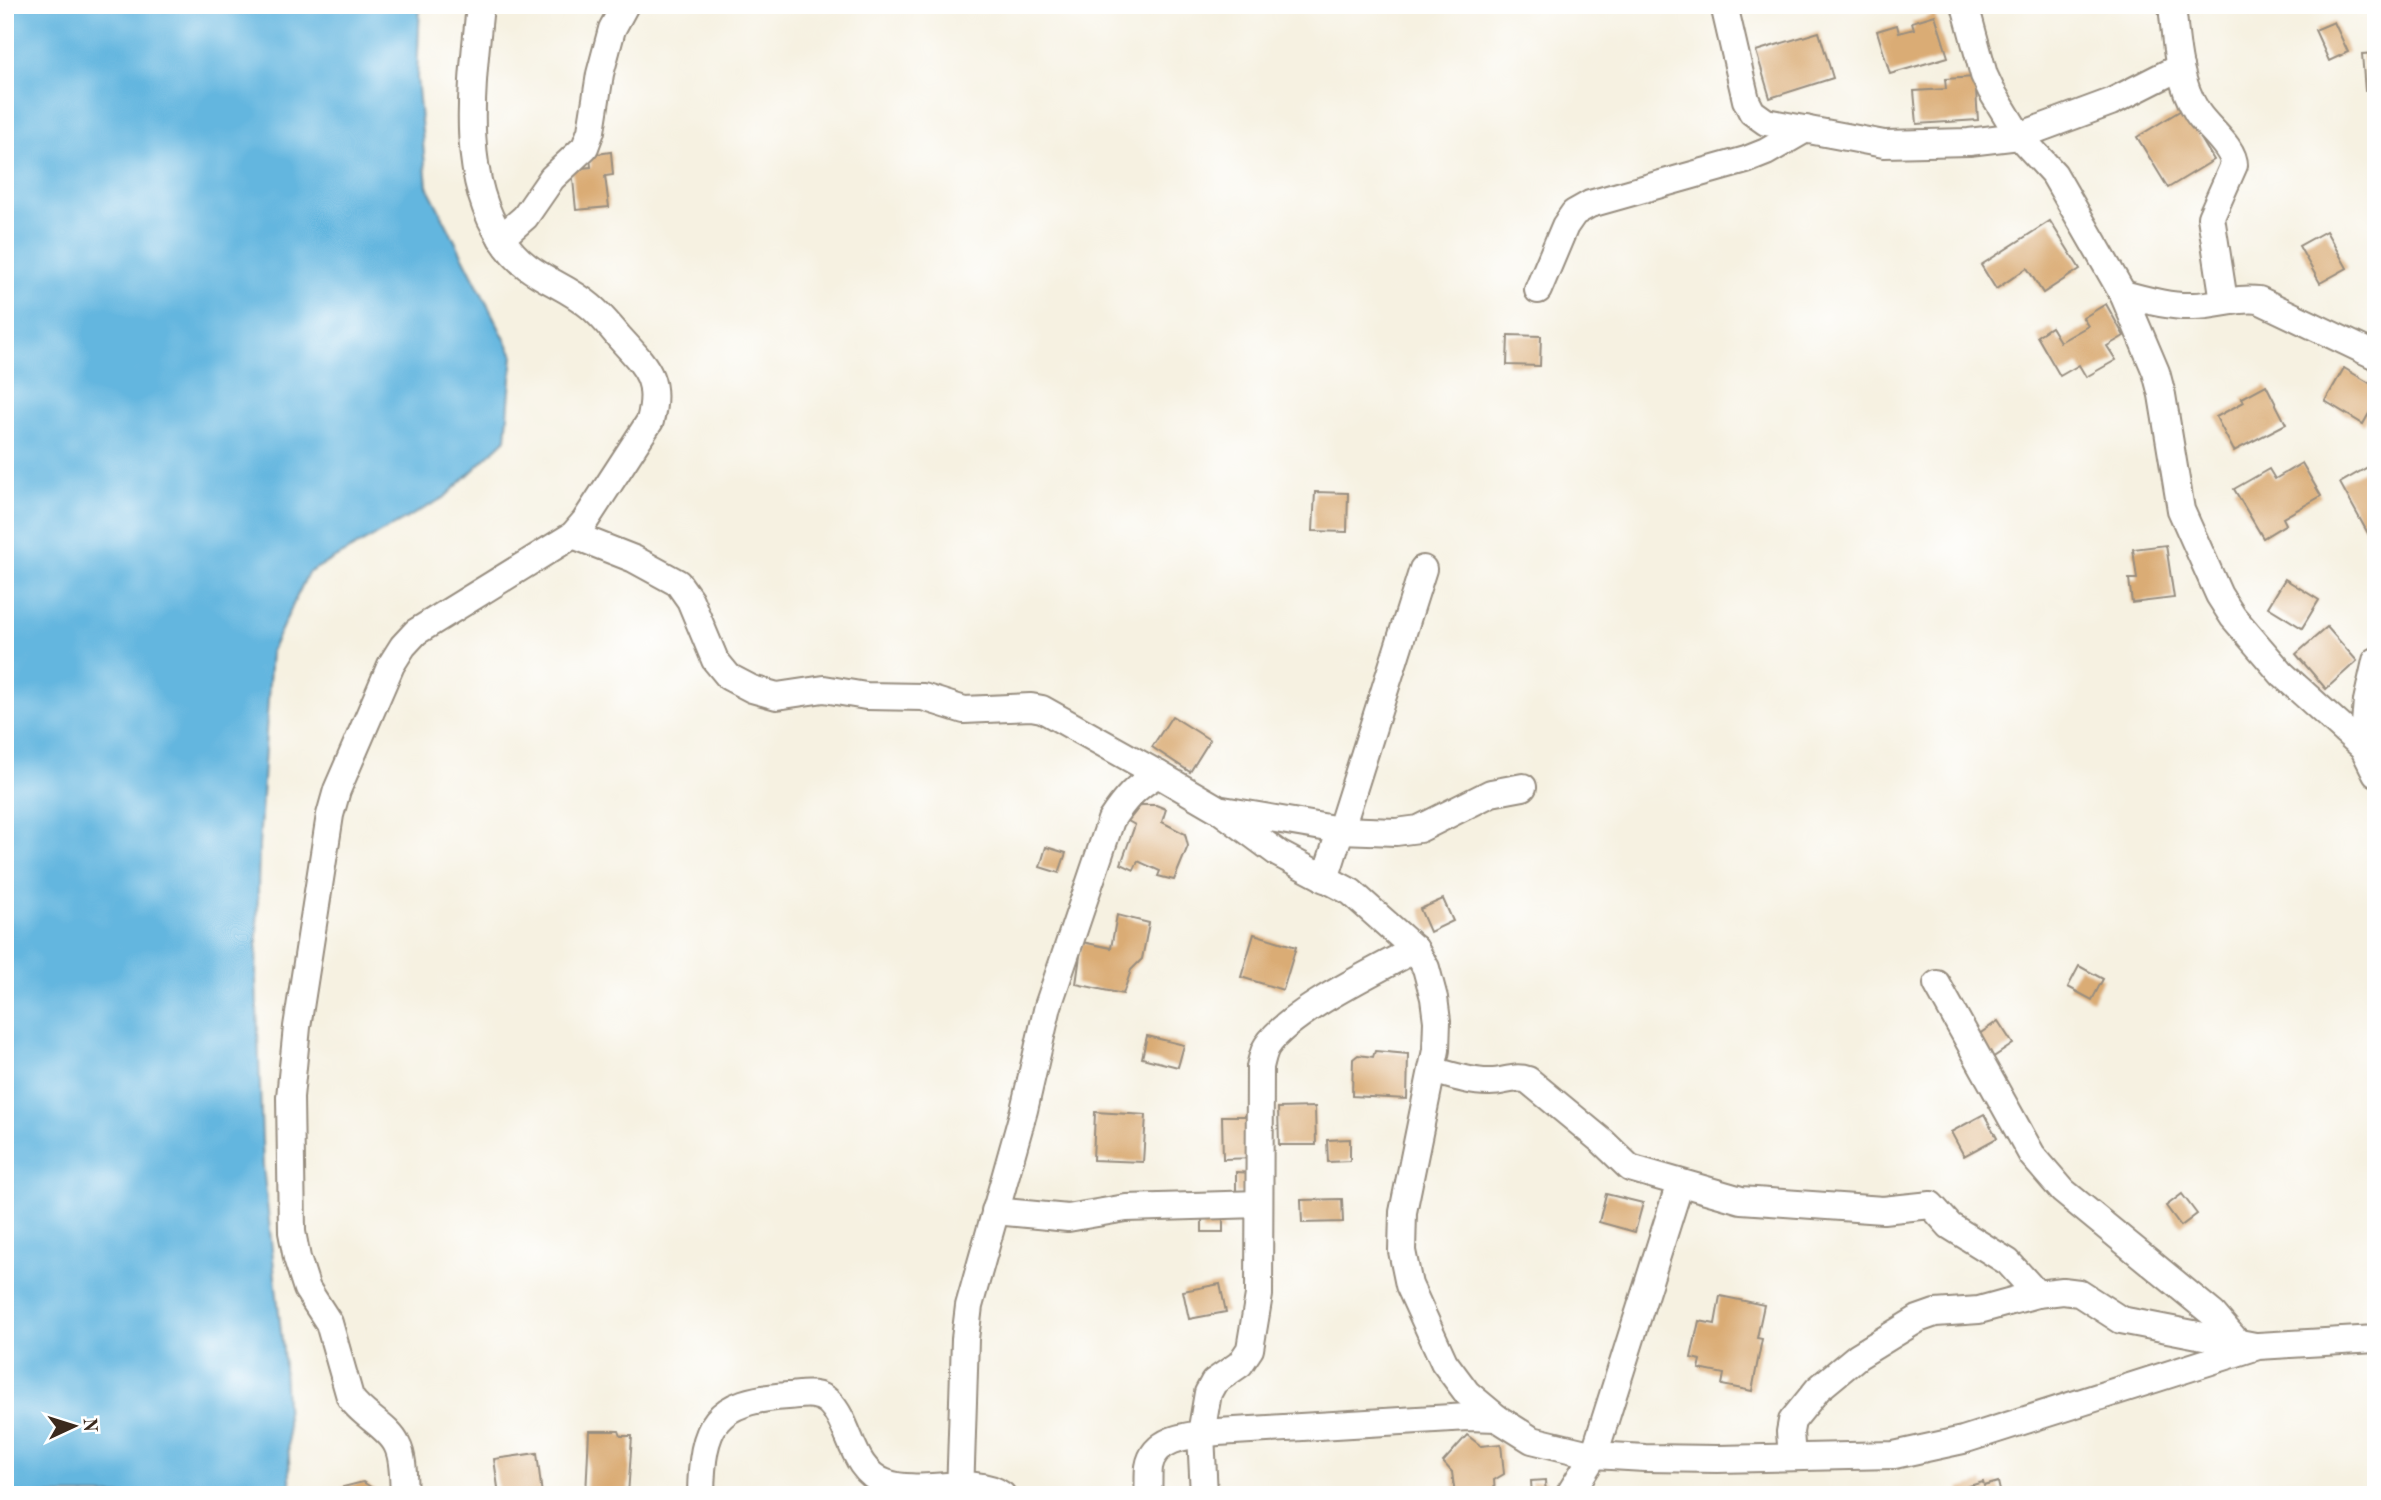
<svg xmlns="http://www.w3.org/2000/svg" width="2381" height="1500" font-family="'Old Standard TT',serif">
<rect width="100%" height="100%" fill="#fff"/>
<filter id="ink" filterUnits="userSpaceOnUse"><feTurbulence type="fractalNoise" baseFrequency=".0143" numOctaves="2"/><feDisplacementMap in="SourceGraphic" scale="14" xChannelSelector="R" yChannelSelector="G"/><feConvolveMatrix kernelMatrix="1 2 1 2 8 2 1 2 1" color-interpolation-filters="sRGB"/></filter>
<filter id="wash" filterUnits="userSpaceOnUse"><feTurbulence type="fractalNoise" baseFrequency=".00686" numOctaves="4" result="noise"/><feDisplacementMap in="SourceGraphic" scale="28" xChannelSelector="R" yChannelSelector="G"/><feGaussianBlur stdDeviation="1.57" result="paint"/><feColorMatrix in="noise" values="0 0 0 0 0 0 0 0 0 0 0 0 0 0 0 0 0 1.4 0 .05"/><feComposite in="paint" operator="in"/></filter>
<g filter="url(#wash)">
<rect width="100%" height="100%" fill="#f6f1e1"/>
<!-- water -->
<path fill="#63b6df" stroke="#4f707e" stroke-width="2" d="M5 5H420L417 77 427 186 513 355 506 439 445 497 308 573 271 651 259 846 256 980 263 1166 283 1350 291 1495H5Z"/>
<g id="blocks">
<!-- building -->
<g fill="#daac75">
<path d="M1935 15 1948 57 1890 74 1877 31 1897 25 1899 33 1914 29 1912 22Z"/>
<path d="M2334 22 2348 52 2329 61 2315 30Z"/>
<path d="M1819 32 1833 78 1770 98 1756 51Z"/>
<path d="M2376 53V90L2365 91 2362 54Z"/>
<path d="M1975 77 1978 120 1917 124 1914 91 1946 89 1945 79Z"/>
<path d="M2183 109 2214 160 2168 188 2137 137Z"/>
<path d="M611 152 613 175 605 176 609 207 576 210 572 169 591 167 590 155Z"/>
<path d="M2050 221 2080 269 2043 293 2027 268 1996 289 1981 265Z"/>
<path d="M2326 231 2347 268 2320 283 2299 246Z"/>
<path d="M2106 304 2124 336 2107 346 2116 360 2086 377 2079 365 2060 376 2037 336 2051 327 2060 342 2088 326 2083 318Z"/>
<path d="M1508 335 1541 336 1540 366 1507 365Z"/>
<path d="M2344 368 2376 387V401L2363 424 2325 401Z"/>
<path d="M2266 385 2286 424 2234 451 2216 417 2244 402 2242 398Z"/>
<path d="M2302 463 2321 496 2283 518 2286 524 2263 538 2234 489 2269 469 2275 479Z"/>
<path d="M2375 463 2376 533 2370 537 2340 483Z"/>
<path d="M1315 492 1348 493 1347 532 1313 531Z"/>
<path d="M2166 545 2174 598 2132 603 2129 579H2137L2133 549Z"/>
<path d="M2285 579 2319 600 2302 628 2268 607Z"/>
<path d="M2327 627 2357 661 2326 689 2296 654Z"/>
<path d="M1172 716 1210 740 1190 772 1152 747Z"/>
<path d="M1141 805H1156L1166 809 1162 822 1185 834 1188 846 1174 880 1158 876 1160 871 1138 861 1134 870 1121 864 1135 825 1128 821Z"/>
<path d="M1046 847 1066 853 1059 873 1040 867Z"/>
<path d="M1443 899 1453 921 1430 932 1420 909Z"/>
<path d="M1117 915 1149 923 1142 959 1131 970 1123 994 1076 984 1082 942 1111 948Z"/>
<path d="M1254 934 1296 947 1283 990 1241 977Z"/>
<path d="M2079 966 2103 979 2092 1000 2068 987Z"/>
<path d="M1998 1021 2013 1044 1989 1060 1975 1037Z"/>
<path d="M1147 1036 1184 1045 1178 1067 1142 1058Z"/>
<path d="M1375 1051 1408 1054 1407 1099 1352 1096 1353 1059 1358 1055 1373 1057Z"/>
<path d="M1315 1107 1316 1145H1279L1278 1108Z"/>
<path d="M1095 1112 1146 1115 1143 1162 1093 1160Z"/>
<path d="M1984 1114 1997 1138 1964 1156 1951 1132Z"/>
<path d="M1222 1116H1255V1158L1223 1159Z"/>
<path d="M1350 1139V1161L1328 1162 1327 1140Z"/>
<path d="M1236 1172 1254 1173V1193H1236Z"/>
<path d="M1606 1194 1643 1203 1635 1232 1599 1222Z"/>
<path d="M2182 1194 2197 1214 2181 1226 2166 1206Z"/>
<path d="M1342 1199 1343 1222 1302 1223 1301 1200Z"/>
<rect x="1202" y="1214" width="21" height="18"/>
<path d="M1220 1284 1226 1312 1189 1319 1183 1291Z"/>
<path d="M1720 1296 1764 1305 1757 1338 1762 1339 1752 1391 1722 1385 1724 1374 1699 1369 1701 1360 1691 1358 1699 1321 1715 1324Z"/>
<path d="M589 1431H619L621 1436H632L628 1495H586Z"/>
<path d="M1467 1435 1481 1446 1501 1444 1504 1474 1494 1480 1495 1494 1455 1495 1452 1472 1443 1462Z"/>
<path d="M537 1453 542 1495H499L494 1459Z"/>
<path d="M1545 1480 1546 1495H1532L1531 1481Z"/>
<path d="M363 1482 383 1495H340L343 1487Z"/>
<path d="M1983 1482 1984 1486 1998 1482 2001 1495H1961L1959 1489Z"/>
</g>
</g>
</g>
<g filter="url(#ink)">
<use href="#blocks" fill-opacity="0" stroke="#988e80" stroke-width="2"/>
<g fill="none" stroke-linecap="round" stroke-linejoin="round">
<defs>
<g id="street">
<path d="M1724 5 1746 100 1752 112 1766 122 1884 144 1969 142 2019 136 2111 102 2180 67"/>
<path d="M1965 5 1984 75 1991 90 2019 136 2054 174 2123 294 2156 372 2162 395 2181 510 2219 595 2233 617 2282 674 2363 747 2376 773"/>
<path d="M2172 5C2176 41 2177 80 2197 112 2207 128 2234 147 2234 165L2211 217 2224 301"/>
<path d="M501 238 525 217 552 178 585 147 591 131 600 74 612 29 625 5"/>
<path d="M1538 290 1565 226 1574 213 1590 204 1746 160 1766 152 1806 129"/>
<path d="M2123 294C2146 300 2170 307 2193 306 2216 306 2236 297 2259 300L2376 356"/>
<path d="M573 535 634 559 678 583 690 600 715 660 729 677 752 689 777 696 824 689 866 696 923 697 964 710 1031 707 1042 709 1158 774"/>
<path d="M2363 747 2367 701 2376 661"/>
<path d="M1223 810 1340 830 1396 832 1419 829 1491 793 1523 787"/>
<path d="M1325 879 1423 569"/>
<path d="M1937 984 2032 1155 2063 1191 2213 1314 2237 1342"/>
<path d="M1432 1070C1450 1075 1470 1082 1488 1082 1503 1083 1513 1075 1528 1080L1603 1142 1630 1168 1741 1200 1883 1210 1931 1205 1950 1226 2008 1262 2037 1294"/>
<path d="M995 1211 1068 1218 1126 1208 1259 1204"/>
<path d="M1792 1457 1790 1432 1792 1421 1818 1389 1858 1356 1918 1319 1935 1313 1979 1310 2037 1294 2063 1291 2079 1293 2121 1320 2255 1346"/>
<path d="M404 1495C403 1480 404 1458 397 1445 389 1427 361 1415 350 1397L329 1323 307 1289 297 1258 292 1232 290 1097 297 1027 330 815 337 790 391 665 403 646 416 632 573 535 585 521 650 421C661 378 646 367 619 337 610 326 601 315 590 306 559 280 527 278 502 239 458 174 473 79 480 5"/>
<path d="M701 1495C702 1424 714 1401 788 1396 802 1395 817 1391 829 1402 852 1425 850 1470 886 1483 921 1496 973 1474 1002 1495"/>
<path d="M960 1495 965 1339 969 1306 1024 1110 1048 1006 1111 820C1124 800 1136 786 1158 774L1218 809 1279 854 1351 892 1415 949 1426 968 1434 998 1437 1021 1436 1050 1403 1212 1402 1251 1409 1285 1444 1362 1467 1393 1497 1418 1532 1440 1594 1455 1645 1458 1717 1459 1894 1455 1963 1440 2258 1346 2376 1339"/>
<path d="M1148 1495C1149 1486 1148 1476 1149 1467 1154 1436 1193 1435 1218 1432L1468 1417 1497 1418"/>
<path d="M1204 1495 1201 1434 1208 1393 1214 1382 1240 1364 1250 1349 1259 1295 1260 1067C1262 1060 1263 1052 1267 1046 1290 1011 1376 971 1415 949"/>
<path d="M1569 1495 1594 1455 1680 1183"/>
</g>
</defs>
<!-- street casing -->
<use href="#street" stroke="#988e80" stroke-width="30"/>
<!-- street -->
<use href="#street" stroke="#fff" stroke-width="26"/>
</g>
</g>
<!-- margin -->
<rect width="2381" height="1500" fill="none" stroke="#fff" stroke-width="28"/>
<!-- north arrow -->
<g transform="translate(74 1426) rotate(86)" stroke="#ffffff" stroke-width="5" paint-order="stroke">
<path d="M0-5L12 26L0 18L-12 26Z" fill="#3b2a1e"/>
<text y="-10" font-size="19" font-weight="bold" text-anchor="middle" fill="#3b2a1e">N</text>
</g>
</svg>
